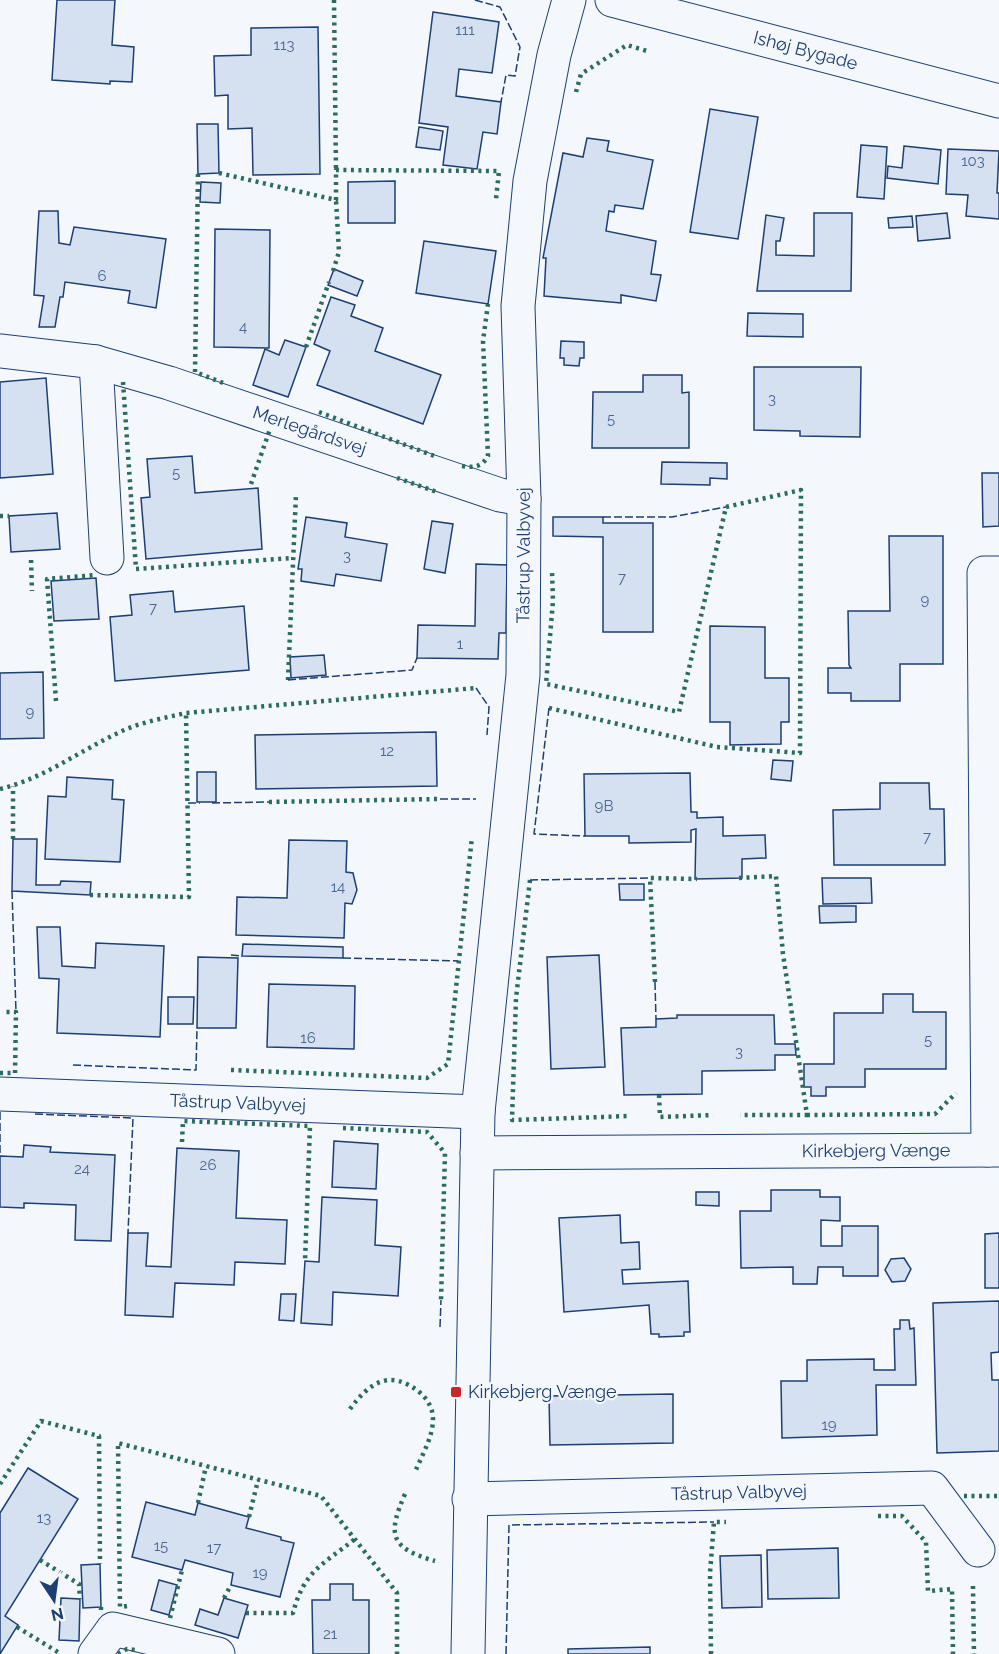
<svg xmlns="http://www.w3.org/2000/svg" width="999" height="1654" font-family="Raleway,sans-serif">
<rect width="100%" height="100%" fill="#f4f7fb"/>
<!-- building -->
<g fill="#d5e0f0" stroke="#1d3f73" stroke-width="1.5">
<path d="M57 0H115L112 45 134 47 132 82 110 81V84L52 80Z"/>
<path d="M433 12 499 22 492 73 459 69 456 96 501 102 497 134 483 132 477 169 443 165 448 127 419 123Z"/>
<path d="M318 27 320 174 253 175 252 128 228 129V95L215 96 214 56 251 55V28Z"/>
<path d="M710 109 758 117 738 239 690 232Z"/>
<path d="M197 124H218L219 173 198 174Z"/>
<path d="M419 127 443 131 440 150 416 147Z"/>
<path d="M587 138 609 141 607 151 653 160 643 209 615 205 614 212 609 211 606 231 656 241 651 274 661 275 656 301 621 295V303L544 296 546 258H543L563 153 583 157Z"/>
<path d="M861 145 887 147 884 199 857 197Z"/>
<path d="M904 146 941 150 938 184 887 178 888 166 902 168Z"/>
<path d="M948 149 999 151 997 193H999V219L966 216 968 195 946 194Z"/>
<path d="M395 181V223H348V182Z"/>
<path d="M201 182 221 183 220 203 200 202Z"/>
<path d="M39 211H58L59 243 70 245 74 227 166 239 156 308 128 303 130 291 65 282 63 297H60L55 327H39L44 296 34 295Z"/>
<path d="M814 213H852L851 291H757L766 215 784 218 780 241H776V255L814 256Z"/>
<path d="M947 213 950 238 918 241 916 216Z"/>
<path d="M912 216 913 227 889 228 888 218Z"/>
<path d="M215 229 270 230 269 348 214 347Z"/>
<path d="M424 241 496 251 488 304 416 293Z"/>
<path d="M334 269 363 281 357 296 328 285Z"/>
<path d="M331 297 355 305 351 316 383 328 375 351 441 375 423 424 317 385 330 351 314 344Z"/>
<path d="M748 313 803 314V337L747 336Z"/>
<path d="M285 340 306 347 288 397 253 385 265 349 279 355Z"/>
<path d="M561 341 584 342V358H580L579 366 564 365V358H560Z"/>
<path d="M754 367H861L860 437 800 436V431L754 430Z"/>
<path d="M643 375H682V393L689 392V448H592L593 392H643Z"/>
<path d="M46 378 53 474 0 478V382Z"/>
<path d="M192 456 195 493 258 488 262 549 146 559 141 498 150 497 147 459Z"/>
<path d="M662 462 727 463V479L710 478V485L661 484Z"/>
<path d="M982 473H999V526L983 527Z"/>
<path d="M57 513 60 549 11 552 9 516Z"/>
<path d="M306 517 347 523 345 537 387 544 381 581 336 574 334 586 301 581 302 569H298Z"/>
<path d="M553 517H603V523H653V632H603V537L553 536Z"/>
<path d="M432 521 453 524 445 573 424 569Z"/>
<path d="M889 536H943V664H900V701H851V693H828V668H851L849 665 848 611H890Z"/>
<path d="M476 564 507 565 506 633H499L498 659 417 658 418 625 475 626Z"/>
<path d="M96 578 99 619 54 621 51 581Z"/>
<path d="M173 591 175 612 244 606 249 670 115 681 110 617 132 615 130 595Z"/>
<path d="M710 626 765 627V678H789V722H781V744L730 745V722H710Z"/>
<path d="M324 655 326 675 291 678 290 657Z"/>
<path d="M43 672 44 738 0 739V673Z"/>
<path d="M436 732 437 786 256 789 255 735Z"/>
<path d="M773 760 793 761 791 781 771 779Z"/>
<rect x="197" y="772" width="19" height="30"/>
<path d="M690 773 691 812H697V818L723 817V836L765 835 766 858 742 859V878L695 879 696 829 691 830V842L629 843V836H585L584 774Z"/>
<path d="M67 777 113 780 112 799 124 800 120 862 45 859 48 796 66 797Z"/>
<path d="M880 783H929L930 809H944L945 865H834L833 810 880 809Z"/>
<path d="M13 839H37L36 885H60L61 881 91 882 90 895 12 891Z"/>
<path d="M289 840 347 841 346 872 353 873 357 890 352 904 345 903 344 938 236 935 237 897 287 898Z"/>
<path d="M822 878H871L872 903 823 904Z"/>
<path d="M619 884H644V900H620Z"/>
<path d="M819 906H856V922L820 923Z"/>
<path d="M37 927H60L62 966 95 968 96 943 164 946 160 1037 57 1033 59 979 39 978Z"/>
<path d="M243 944 343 947V958L242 956Z"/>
<path d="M599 955 605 1067 551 1069 547 957Z"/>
<path d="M198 957 238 958 236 1028H197Z"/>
<path d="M269 984 355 986 354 1049 267 1047Z"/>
<path d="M883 994H913V1012H946V1069H865V1087H826V1096H811V1087H804V1064H834V1013H883Z"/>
<path d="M168 997H194L193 1024H168Z"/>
<path d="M677 1015H774L775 1044H795L796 1055H775V1070L702 1071V1094L624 1095 621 1028 656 1027V1019L677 1018Z"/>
<path d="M334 1141 378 1144 376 1189 332 1187Z"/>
<path d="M24 1145 51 1147 50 1152 115 1155 111 1241 75 1240 76 1205 24 1203V1208L0 1207V1156L23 1157Z"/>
<path d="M177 1148 239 1151 236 1218 287 1220 285 1264 235 1262 234 1285 175 1283 173 1317 125 1315 128 1233H148L146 1266 171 1267Z"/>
<path d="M771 1190H820V1197H840V1221L821 1220V1246H842V1226H878V1276H843V1267H818L817 1284H793V1267L741 1268 740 1211H771Z"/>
<path d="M696 1192H719V1206L696 1205Z"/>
<path d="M322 1197 377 1200 375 1245 401 1247 398 1296 333 1292 332 1325 301 1323 305 1261 319 1262Z"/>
<path d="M620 1215 621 1243 639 1242 640 1269 622 1270 623 1284 688 1281 690 1332H684V1336L659 1337V1334H651L649 1305 564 1312 559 1218Z"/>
<path d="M999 1233V1288H985V1234Z"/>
<path d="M904 1258 911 1269 905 1281 892 1282 885 1270 891 1259Z"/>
<path d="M281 1294H296L294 1321 279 1320Z"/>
<path d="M999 1301V1352L991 1353 992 1380H999V1451L937 1453 933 1303Z"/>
<path d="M900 1320H909L910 1329 914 1328 916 1385H876L877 1435 782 1438 781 1381H807V1360L874 1359V1370H895L894 1329H900Z"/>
<path d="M673 1394V1443L550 1445 549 1396Z"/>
<path d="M28 1468 78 1499 5 1616 18 1625 0 1654V1513Z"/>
<path d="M146 1502 195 1515 198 1503 249 1517 246 1528 281 1537V1540L294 1543 280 1597 231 1585 233 1573 185 1560 182 1570 132 1557Z"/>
<path d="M838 1548 839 1598 768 1599 767 1550Z"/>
<path d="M761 1555 762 1607 722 1608 720 1556Z"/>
<path d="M100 1564 101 1607 83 1608 81 1565Z"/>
<path d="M159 1580 177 1585 169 1615 151 1610Z"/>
<path d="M330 1584H353V1600H369V1654H313L312 1600H330Z"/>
<path d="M61 1598 80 1599 79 1641 59 1640Z"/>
<path d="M224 1598 248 1605 238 1638 195 1625 200 1609 218 1615Z"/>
<path d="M650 1647V1654H568V1649Z"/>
</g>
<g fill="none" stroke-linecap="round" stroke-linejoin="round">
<defs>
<g id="street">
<path id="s1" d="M0 351 96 362 169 383 500 495 524 499"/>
<path d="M96 362 107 558"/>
<path id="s2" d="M0 1094 478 1112"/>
<path d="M988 1150 984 573H999"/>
<path id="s3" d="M477 1153 999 1150"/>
<path id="s4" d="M469 1499 932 1488 978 1550"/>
<path d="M95 1654 113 1629 218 1654"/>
</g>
<g id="secondary">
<path id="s5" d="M612 0 999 101"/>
<path id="s6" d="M468 1654 478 1112 523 675 524 499 518 306 530 181 554 55 569 0"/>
</g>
</defs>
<!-- street casing -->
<use href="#street" stroke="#1d3f73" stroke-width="35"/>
<!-- secondary casing -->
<use href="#secondary" stroke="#1d3f73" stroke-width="35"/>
<!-- street -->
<use href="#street" stroke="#f4f7fb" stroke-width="33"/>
<!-- secondary -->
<use href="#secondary" stroke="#f4f7fb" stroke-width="33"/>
<!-- hedge -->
<g stroke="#2c6c60" stroke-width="4.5" stroke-dasharray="3 4.5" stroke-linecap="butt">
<path d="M334 0 336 170"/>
<path d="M576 92 581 74 627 45 647 51"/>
<path d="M219 173 336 200V170L499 171 496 199"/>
<path d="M198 174 195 372 226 384"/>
<path d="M333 271 339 252 336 200"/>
<path d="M306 347 329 282"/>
<path d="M123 382 136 569 293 558"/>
<path d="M319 412 437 457"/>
<path d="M462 466C474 468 482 467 488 456L483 341 488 304"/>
<path d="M397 478 437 492"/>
<path d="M251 484 270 429"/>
<path d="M0 516H9"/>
<path d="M31 560 32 591"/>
<path d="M288 680 296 494"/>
<path d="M56 701 47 579 97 575"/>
<path d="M549 708 717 747 800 753 801 490 726 507 679 712 546 684 553 601 552 571"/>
<path d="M0 789C45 778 79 751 120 732 141 722 164 718 186 713L476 688"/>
<path d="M269 802 440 799"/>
<path d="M13 839V786"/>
<path d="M739 878 776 876 783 954 807 1115H740"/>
<path d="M530 880 516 998 512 1120 630 1116"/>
<path d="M90 895 189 897 186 713"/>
<path d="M655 982 650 878 697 879"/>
<path d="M231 1070 427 1078 448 1064 472 837"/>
<path d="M0 1073H15L16 1012H2"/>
<path d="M659 1095 660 1117 713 1115"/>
<path d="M807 1115 935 1114 956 1093"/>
<path d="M343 1128 427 1132 445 1153 441 1300"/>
<path d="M182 1142 183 1121 310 1126 305 1261"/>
<path d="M350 1409C369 1383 389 1369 418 1391 427 1398 433 1408 433 1419 433 1437 422 1455 415 1472"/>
<path d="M0 1484 41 1421 99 1436 100 1564"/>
<path d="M405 1494C387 1535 390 1548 435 1561"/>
<path d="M964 1496H999"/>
<path d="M198 1503 206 1466"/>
<path d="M878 1516H902L926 1542 928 1591 952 1589 953 1654"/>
<path d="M249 1517 258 1480"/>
<path d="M40 1560 79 1584 80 1599"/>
<path d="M973 1586 974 1654"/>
<path d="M224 1598 231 1585"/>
<path d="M127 1606 120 1607 118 1443 321 1496 397 1593V1654"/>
<path d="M101 1607V1614"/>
<path d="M246 1613H293C304 1571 322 1565 355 1539"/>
<path d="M170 1618 182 1570"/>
<path d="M17 1627 61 1654"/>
<path d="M118 1654 127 1649 135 1650"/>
<path d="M711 1654 710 1573 714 1522H726"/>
</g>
<!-- fence -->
<g stroke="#1d3f73" stroke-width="1.5" stroke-dasharray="8 3" stroke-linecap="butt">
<path d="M475 0 500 7 520 47 515 76 506 75 501 102"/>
<path d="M603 517H672L726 507"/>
<path d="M288 680 412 670 417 658"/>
<path d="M476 688 489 707 487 735"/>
<path d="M549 708 534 834 585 836"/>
<path d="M440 799H476"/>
<path d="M188 803H200"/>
<path d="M212 803 269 802"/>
<path d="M530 880 650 878"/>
<path d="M12 891 16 1012"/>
<path d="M231 955 242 956"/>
<path d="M343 958 458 961"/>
<path d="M655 982 656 1019"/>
<path d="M73 1065 196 1070 197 1028"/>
<path d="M0 1112V1156"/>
<path d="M35 1114 133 1118 128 1233"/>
<path d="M440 1327 441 1300"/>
<path d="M506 1654 509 1525 714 1522"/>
</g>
</g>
<!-- markers -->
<rect fill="#c62828" stroke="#f4f7fb" stroke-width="2" x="450" y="1386" width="12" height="12" rx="3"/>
<g text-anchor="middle" stroke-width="4.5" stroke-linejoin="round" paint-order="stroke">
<!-- number labels -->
<g font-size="15" fill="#4b6792">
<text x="465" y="35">111</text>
<text x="284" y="50">113</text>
<text x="973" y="166">103</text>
<text x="102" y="281">6</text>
<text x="243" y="332">4</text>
<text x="772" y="404">3</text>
<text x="611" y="424">5</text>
<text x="176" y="478">5</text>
<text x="347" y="561">3</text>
<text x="622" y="583">7</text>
<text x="925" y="605">9</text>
<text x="153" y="613">7</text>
<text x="460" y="649">1</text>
<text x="30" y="717">9</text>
<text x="387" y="756">12</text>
<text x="604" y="811">9B</text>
<text x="927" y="842">7</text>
<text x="338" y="892">14</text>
<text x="308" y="1043">16</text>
<text x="928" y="1045">5</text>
<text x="739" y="1057">3</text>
<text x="208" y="1170">26</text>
<text x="82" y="1174">24</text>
<text x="829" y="1430">19</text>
<text x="44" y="1523">13</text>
<text x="161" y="1551">15</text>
<text x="214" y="1553">17</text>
<text x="260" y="1578">19</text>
<text x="330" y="1639">21</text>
</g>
<!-- street labels -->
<g font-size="18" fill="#1d3f73" stroke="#f4f7fb">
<text dy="6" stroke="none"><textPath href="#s5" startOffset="200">Ishøj Bygade</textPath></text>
<text dy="6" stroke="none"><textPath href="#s1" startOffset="321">Merlegårdsvej</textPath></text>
<text dy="6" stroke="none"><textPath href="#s6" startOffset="1101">Tåstrup Valbyvej</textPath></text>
<text dy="6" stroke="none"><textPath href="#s2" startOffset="238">Tåstrup Valbyvej</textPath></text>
<text dy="6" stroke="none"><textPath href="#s3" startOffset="399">Kirkebjerg Vænge</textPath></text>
<text dy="6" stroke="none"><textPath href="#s4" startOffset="270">Tåstrup Valbyvej</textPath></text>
</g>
<!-- poi labels -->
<g font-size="18" fill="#1d3f73" stroke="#f4f7fb" text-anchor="start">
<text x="468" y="1398">Kirkebjerg Vænge</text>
</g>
</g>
<!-- north arrow -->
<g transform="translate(54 1600) rotate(167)" stroke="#f4f7fb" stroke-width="4.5" paint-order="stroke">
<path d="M0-4.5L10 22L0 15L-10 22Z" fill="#1d3f73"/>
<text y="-9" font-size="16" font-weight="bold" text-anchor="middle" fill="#1d3f73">N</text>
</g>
</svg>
